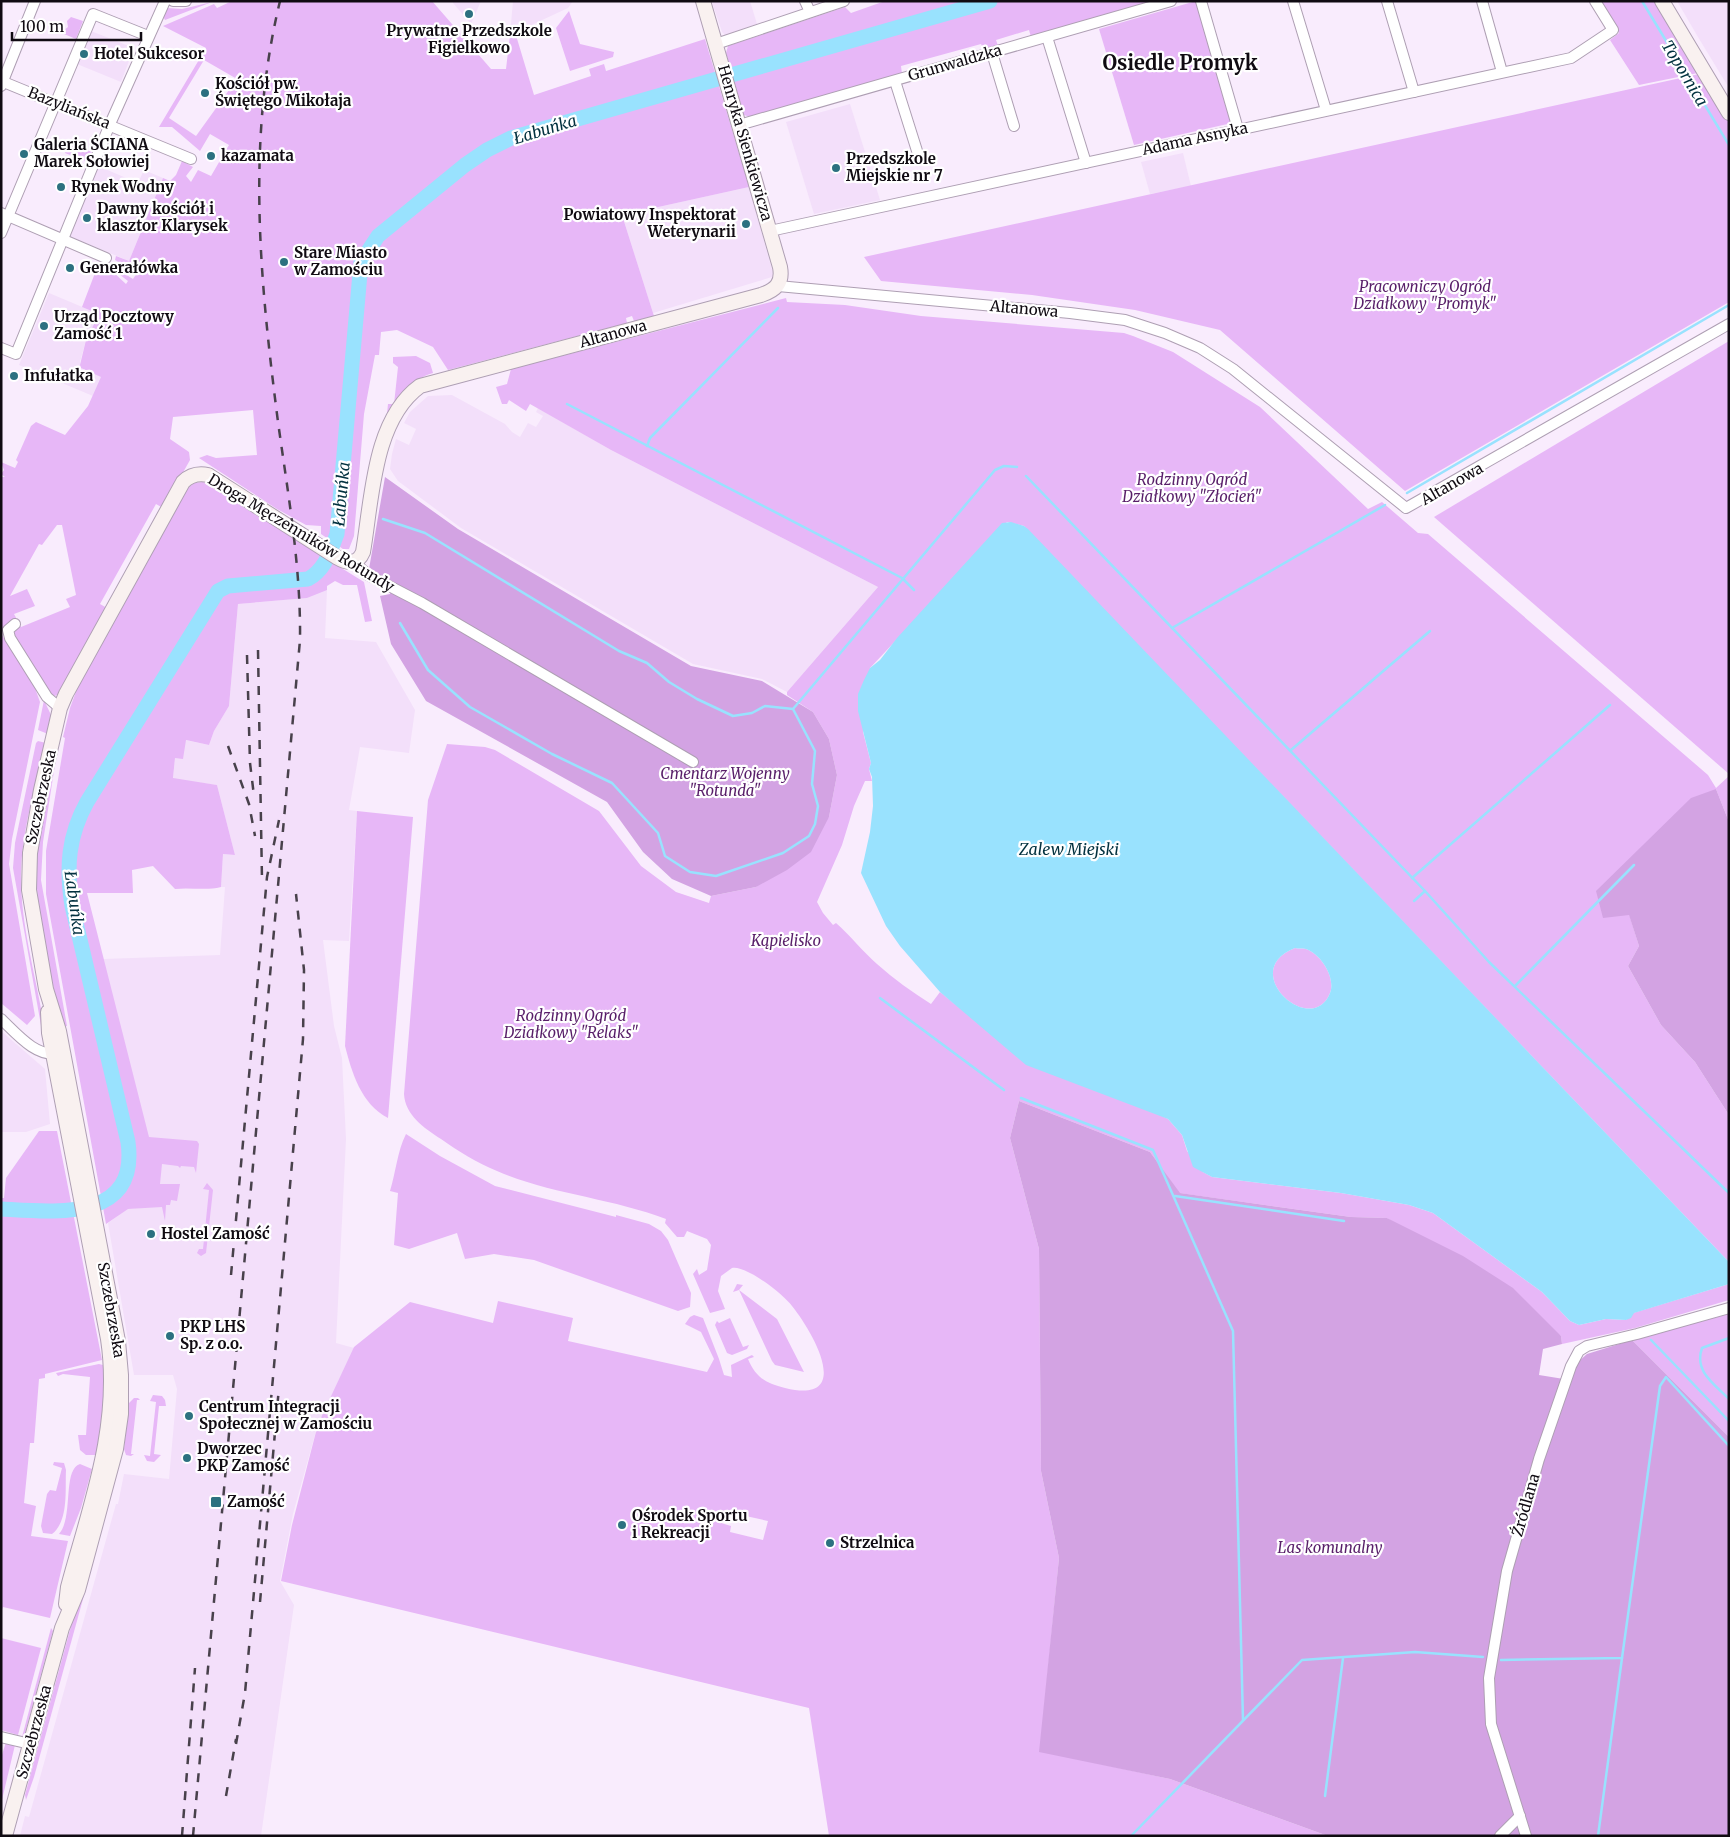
<svg xmlns="http://www.w3.org/2000/svg" width="1730" height="1837" font-family="Merriweather,serif">
<rect width="100%" height="100%" fill="#f9ecfd"/>
<!-- built -->
<g fill="#f3dffa">
<path d="M453 1H481L471 24 453 3Z"/>
<path d="M513 1H573L568 8 510 35Z"/>
<path d="M750 1 757 24 725 35 722 32 712 2Z"/>
<path d="M1677 1H1729V88L1698 37Z"/>
<path d="M91 31 134 48 121 82 77 64Z"/>
<path d="M850 104 880 200 814 214 786 122Z"/>
<path d="M1183 153 1191 186 1150 194 1141 162Z"/>
<path d="M98 166 138 183 144 170 163 178 129 261 69 236Z"/>
<path d="M749 187 773 273 772 277 653 313 622 215Z"/>
<path d="M49 293 99 314 86 340 80 362 81 368 102 377 93 396 19 365Z"/>
<path d="M452 395 505 424 512 432 520 437 528 423 536 427 543 416 536 412 538 408 611 450 878 587 787 692 762 679 693 664 461 528 398 481 390 469 392 454 396 439 409 445 416 429 404 423 410 412 428 396Z"/>
<path d="M323 590H327L325 638 376 642 415 710 409 753 360 747 349 810 357 811 349 941 323 940 334 1026 342 1058 346 1139 336 1343 354 1348 318 1424 293 1514 280 1581 294 1605 261 1836H20L25 1816 29 1817 116 1504H118L124 1474 169 1479 177 1389 173 1375H134L108 1223 127 1209 139 1208 152 1152 103 959 220 955 225 887H221L223 854 235 855 217 785 173 779 175 758 185 740 209 745 214 731 229 706 238 604 307 598Z"/>
<path d="M1 1031 45 1069 50 1124 26 1132H1Z"/>
</g>
<!-- green -->
<g fill="#e7b7f7" fill-rule="evenodd">
<path d="M232 1H432L491 69H506L510 35 515 32 534 95 591 76 589 69 604 64 606 71 705 39 749 187 622 215 654 316 634 321 632 316 626 318 627 323 448 370 433 347 397 330 381 332 379 355H375L364 414 354 536 349 549H343L321 534V526L306 525 277 509 199 458 207 455 216 458 257 455 253 410 173 417 170 439 189 452 190 460 163 508 156 504 100 604 107 608 60 693 55 696 50 694 12 636V620L2 629V635L35 688 40 702 12 839 9 864 35 1016 27 1025 1 1003V477H5L1 474 4 470 1 462 15 468 18 462 16 460 31 426 36 422 65 435 88 406 101 377 81 368 80 365 86 340 99 314 82 307 100 260 126 284 128 281 115 271 112 266 133 279 137 273 115 260 116 256 129 261 163 178 170 181 176 175 182 161 193 167 186 176 191 182 198 170 211 176 229 145 210 134 200 151 172 127H159L206 48 163 26 214 4 217 8ZM204 60 237 79 196 136 169 118ZM57 525H62L76 595 66 599 70 607 21 627 14 614 35 606 27 589 10 596 39 544 42 545Z"/>
<path d="M885 1H1152L1031 37 1029 30 996 40 998 46 984 50 981 44 901 66 902 74 750 117 744 115 726 53 728 46 845 7 851 13Z"/>
<path d="M1196 1 1232 123 1134 145 1099 29Z"/>
<path d="M1599 1H1654L1698 73 1639 85 1610 40 1619 33Z"/>
<path d="M212 2 165 20 162 14 167 8 182 9Z"/>
<path d="M569 11 580 44 614 52 613 57 570 71 556 28Z"/>
<path d="M71 17 83 21 76 39 64 34 63 31 68 27 67 21Z"/>
<path d="M1699 74 1729 123V302L1405 491 1220 330 1135 310 1032 295 881 281 864 257Z"/>
<path d="M72 144 92 152 88 162 65 153Z"/>
<path d="M786 298 787 302 845 305 921 316 1124 333 1133 336 1173 352 1260 407 1368 509 1382 502 1418 533 1428 534 1708 775 1716 788 1729 776V822L1716 789 1629 914 1639 946 1628 966 1661 1025 1695 1062 1729 1115V1262L1024 526 1007 522 870 668 863 732 871 763 869 769 872 781H865L854 806 842 845 817 902 823 913 833 925 836 923C851 936 863 952 877 964 894 979 912 992 931 1004L940 992 977 1022 1168 1119 1182 1135 1187 1151 1203 1172 1212 1177 1341 1193 1409 1205 1433 1213 1542 1292 1570 1321 1579 1325 1606 1319 1626 1320 1633 1313 1729 1284V1300L1635 1328 1562 1344 1561 1336 1387 1218 1351 1217 1179 1193 1150 1152 1019 1101 1010 1138 1039 1249 1041 1471 1059 1558 1040 1751 1170 1779 1328 1836H829L809 1708 281 1581 292 1525 318 1424 354 1347 410 1302 493 1323 498 1301 573 1318 568 1341 707 1372 714 1359 701 1332 685 1324 690 1317 694 1315 703 1318 719 1359 724 1375 732 1377 731 1365 752 1355 754 1357 748 1359C756 1378 766 1383 785 1388 855 1405 813 1332 792 1306 783 1294 746 1265 732 1268L721 1276 718 1291 725 1309 710 1313 693 1274 697 1269 699 1275 707 1270 711 1245 707 1239 687 1231 684 1237H677L665 1223 666 1219C611 1198 550 1194 497 1171 477 1163 458 1151 441 1139 424 1128 405 1115 404 1094L428 800 447 744 485 747 495 750 599 811 641 866 676 892 709 903 711 896 756 887 829 817 837 775 829 739 813 712 787 695V692L878 587 611 450 530 404 526 411 509 400 507 404H502L496 387 507 384 511 369ZM723 1511 768 1521 763 1540 730 1532 731 1526 721 1523Z"/>
<path d="M1729 341V774L1434 517Z"/>
<path d="M416 356 430 363 433 373C411 379 401 395 387 414L388 404H394L398 367 393 363V357Z"/>
<path d="M203 482 364 582 372 621 365 622 357 585H343L335 581 327 586V590L307 598 238 604 229 706 214 731 209 745 186 740 183 759 175 758 173 778 217 785 235 855 223 854 221 887C206 891 191 887 175 889L153 866 132 870 133 893H87L149 1137 197 1141 199 1144 196 1173 194 1167 181 1166 180 1168 178 1166 162 1164 160 1184H180L177 1201 171 1200 170 1205H166L165 1221 162 1207 128 1209 106 1224 46 894V851L65 738 63 737 70 708 81 678 188 488 194 483Z"/>
<path d="M44 700 51 715 48 734 38 730Z"/>
<path d="M38 741 46 743C36 786 22 828 21 873 20 925 37 979 45 1031H42L13 868 15 843 36 743Z"/>
<path d="M58 745 43 842 41 880 67 1026 63 1027C51 974 34 917 37 862 39 823 50 783 58 745Z"/>
<path d="M357 811 413 817 388 1118C361 1104 352 1073 345 1046Z"/>
<path d="M1295 948C1298 949 1303 948 1306 949 1321 954 1336 978 1330 993 1312 1039 1236 971 1295 948Z"/>
<path d="M39 1131H57L102 1360 45 1374V1378L39 1379 34 1443H30L24 1503 36 1506 31 1536 68 1541 50 1618 3 1607 1 1612V1198H4L6 1178Z"/>
<path d="M406 1134 440 1156 495 1186 616 1217V1215L649 1224 661 1231 668 1240 691 1293 690 1307 678 1311 534 1260 494 1254 465 1259 457 1233 409 1249 394 1245 398 1193 390 1191C396 1172 397 1152 406 1134Z"/>
<path d="M207 1183 213 1190 206 1253 201 1256 197 1253 199 1249H203L209 1190 203 1189Z"/>
<path d="M737 1284 743 1285 739 1290 777 1319 804 1372 775 1365 772 1361 739 1290 733 1292Z"/>
<path d="M1729 1314V1437L1632 1340Z"/>
<path d="M730 1318 743 1347 749 1345 747 1349 732 1355 727 1353 715 1325 717 1321 719 1323Z"/>
<path d="M99 1364 103 1365V1412L96 1455H86L80 1450 78 1435H86L90 1377 63 1374 58 1376 56 1373Z"/>
<path d="M153 1395 162 1396 165 1400 166 1406H159L154 1454 161 1455 154 1462 147 1461 144 1455 150 1456 156 1402 150 1401Z"/>
<path d="M134 1398H138L140 1400H137L131 1454H134L131 1456 126 1455 124 1449 129 1403Z"/>
<path d="M54 1462 64 1463 66 1470C65 1489 69 1521 52 1534L43 1533 41 1526 47 1494 50 1490 56 1491 62 1468 53 1465Z"/>
<path d="M80 1464 92 1469 81 1508 70 1536 59 1534C74 1517 62 1470 80 1464Z"/>
<path d="M94 1559 34 1777 26 1800 25 1795 73 1619 91 1560Z"/>
<path d="M51 1628 53 1631 25 1733 22 1737Z"/>
<path d="M1 1638 41 1648 18 1735 1 1730Z"/>
<path d="M6 1742 15 1745 1 1804V1758Z"/>
</g>
<!-- forest -->
<g fill="#d3a3e3">
<path d="M385 477 458 529 691 666 762 681 813 712 829 739 837 775 829 817 811 852 787 870 756 887 711 896 672 879 643 852 607 802 426 701 391 644 380 596 390 594 392 582 369 569Z"/>
<path d="M1716 789 1729 822V1115L1695 1062 1661 1025 1628 966 1639 946 1629 915 1603 918 1596 891 1691 798Z"/>
<path d="M1019 1101 1150 1152 1180 1193 1351 1217 1387 1218 1463 1256 1513 1288 1561 1336 1562 1344 1543 1349 1539 1375 1570 1380 1578 1362 1587 1354 1632 1340 1729 1437V1836H1328L1170 1779 1039 1752 1059 1558 1041 1471 1039 1249 1010 1138Z"/>
</g>
<!-- water -->
<path fill="#99e2fe" fill-rule="evenodd" d="M1011 522 1024 526 1028 529 1729 1262V1284L1634 1313 1631 1318 1626 1320 1606 1319 1579 1325 1570 1321 1542 1292 1433 1213 1409 1205 1341 1193 1212 1177 1193 1167 1182 1135 1168 1119 1026 1065 940 992 900 946 886 926 861 873 870 832 873 806 872 777 869 769 871 763 858 711V694L864 680 870 668 880 660 897 638 1002 523ZM1295 948C1298 949 1303 948 1306 949 1321 954 1336 978 1330 993 1312 1039 1236 971 1295 948Z"/>
<g fill="none" stroke-linecap="round" stroke-linejoin="round">
<!-- stream -->
<g stroke="#99e2fe" stroke-width="2.5">
<path d="M1642 1 1729 145"/>
<path d="M567 404 902 578 914 590"/>
<path d="M647 446 650 438 778 308"/>
<path d="M1026 476 1425 891 1489 962 1729 1193"/>
<path d="M1407 493 1729 305"/>
<path d="M383 519 425 533 619 651 647 663 669 682 697 699 733 716 752 713 765 706 793 709 815 751 812 784 818 806 815 824 809 836 783 853 716 876 690 872 665 856 658 833 612 783 552 754 470 707 428 670 400 623"/>
<path d="M1172 628 1385 505"/>
<path d="M793 709 995 470 1004 466 1017 467"/>
<path d="M1291 750 1430 631"/>
<path d="M1412 878 1610 705"/>
<path d="M1414 901 1425 891"/>
<path d="M1515 986 1634 865"/>
<path d="M880 998 1004 1090"/>
<path d="M1021 1098 1153 1150 1233 1331 1243 1720"/>
<path d="M1175 1196 1344 1221"/>
<path d="M1729 1338 1702 1348C1694 1371 1713 1383 1729 1399"/>
<path d="M1651 1340 1729 1421"/>
<path d="M1501 1660 1622 1658 1660 1386 1666 1377 1729 1446"/>
<path d="M1325 1796 1343 1658"/>
<path d="M1131 1836 1302 1660 1415 1652 1483 1657"/>
<path d="M1598 1836 1622 1658"/>
</g>
<!-- river -->
<path stroke="#99e2fe" stroke-width="15" d="M1 1209C55 1212 139 1222 128 1142L72 906C66 868 68 836 87 802L218 591 228 586 308 579C326 569 330 551 337 534L361 262 378 236 465 165 487 150 511 138 990 1"/>
<defs>
<g id="street">
<path d="M173 1H186"/>
<path d="M805 1 810 12"/>
<path d="M1201 1 1238 129"/>
<path d="M1293 1 1326 110"/>
<path d="M1387 1 1414 92"/>
<path d="M1482 1 1502 72"/>
<path d="M1047 37 1086 163"/>
<path d="M716 44 844 1"/>
<path d="M992 53 1014 126"/>
<path d="M1 81 191 159"/>
<path d="M895 81 918 154"/>
<path d="M1 86 35 1"/>
<path d="M739 125 1171 1"/>
<path d="M1 213 106 258"/>
<path d="M770 231 1571 58 1613 30 1595 1"/>
<path d="M1 233 93 14 148 36"/>
<path d="M778 286 1070 313 1125 320 1165 333 1200 348 1233 369 1406 508 1729 324"/>
<path d="M1 348 16 354 110 124 165 1"/>
<path d="M354 562 368 575 422 603 693 762"/>
<path d="M15 624 8 630 10 638 47 697 60 708"/>
<path d="M1 1019C16 1033 36 1058 58 1053"/>
<path d="M1 1737 30 1744"/>
<path d="M1500 1836 1520 1816"/>
<path d="M1526 1836 1491 1724 1489 1678 1507 1571 1539 1459 1571 1366 1579 1351 1587 1346 1637 1334 1729 1308"/>
</g>
<g id="secondary">
<path d="M1662 1 1729 113"/>
<path d="M48 1012 49 1033 108 1339C121 1425 90 1506 68 1587L66 1604"/>
<path d="M5 1836 62 1628 78 1590 102 1501 116 1449 121 1414V1375L118 1341 59 1031 46 989 29 890 30 853 41 790 60 708 66 694 183 482C190 475 198 473 208 475L338 558C348 564 358 564 363 552 372 500 373 420 420 386L761 295C776 290 783 283 780 267L703 1"/>
</g>
</defs>
<!-- street casing -->
<use href="#street" stroke="#ae9fb3" stroke-width="12"/>
<!-- secondary casing -->
<use href="#secondary" stroke="#ae9fb3" stroke-width="16"/>
<!-- street -->
<use href="#street" stroke="#fff" stroke-width="10"/>
<!-- secondary -->
<use href="#secondary" stroke="#f9f1f0" stroke-width="14"/>
<!-- rail -->
<g stroke="#48414b" stroke-width="2.5" stroke-dasharray="9 9" stroke-linecap="butt">
<path d="M258 650 262 880"/>
<path d="M247 655 250 763 254 796"/>
<path d="M228 746 249 804 255 836"/>
<path d="M231 1275 267 877 279 820"/>
<path d="M260 1602 279 1387"/>
<path d="M236 1744 245 1693 303 1039 304 970 296 894"/>
<path d="M226 1796 236 1739"/>
<path d="M182 1836 195 1668"/>
<path d="M193 1836 300 640C301 567 288 494 278 422 260 282 246 141 280 1"/>
</g>
</g>
<!-- markers -->
<g fill="#2c7180" stroke="#fff" stroke-width="2">
<circle cx="469" cy="14" r="5"/>
<circle cx="84" cy="54" r="5"/>
<circle cx="205" cy="93" r="5"/>
<circle cx="24" cy="154" r="5"/>
<circle cx="211" cy="156" r="5"/>
<circle cx="836" cy="168" r="5"/>
<circle cx="61" cy="187" r="5"/>
<circle cx="87" cy="218" r="5"/>
<circle cx="746" cy="224" r="5"/>
<circle cx="284" cy="262" r="5"/>
<circle cx="70" cy="268" r="5"/>
<circle cx="44" cy="326" r="5"/>
<circle cx="14" cy="376" r="5"/>
<circle cx="151" cy="1234" r="5"/>
<circle cx="170" cy="1336" r="5"/>
<circle cx="189" cy="1416" r="5"/>
<circle cx="187" cy="1458" r="5"/>
<rect x="210" y="1496" width="12" height="12" rx="2.5"/>
<circle cx="622" cy="1525" r="5"/>
<circle cx="830" cy="1543" r="5"/>
</g>
<g text-anchor="middle" stroke-width="4.5" stroke-linejoin="round" paint-order="stroke">
<!-- poi labels -->
<g font-size="15" font-weight="bold" fill="#100b12" stroke="#fff" text-anchor="start">
<text x="469" y="36" text-anchor="middle">Prywatne Przedszkole<tspan x="469" dy="17">Figielkowo</tspan></text>
<text x="94" y="59">Hotel Sukcesor</text>
<text x="215" y="89">Kościół pw.<tspan x="215" dy="17">Świętego Mikołaja</tspan></text>
<text x="34" y="150">Galeria ŚCIANA<tspan x="34" dy="17">Marek Sołowiej</tspan></text>
<text x="221" y="161">kazamata</text>
<text x="846" y="164">Przedszkole<tspan x="846" dy="17">Miejskie nr 7</tspan></text>
<text x="71" y="192">Rynek Wodny</text>
<text x="97" y="214">Dawny kościół i<tspan x="97" dy="17">klasztor Klarysek</tspan></text>
<text x="736" y="220" text-anchor="end">Powiatowy Inspektorat<tspan x="736" dy="17">Weterynarii</tspan></text>
<text x="294" y="258">Stare Miasto<tspan x="294" dy="17">w Zamościu</tspan></text>
<text x="80" y="273">Generałówka</text>
<text x="54" y="322">Urząd Pocztowy<tspan x="54" dy="17">Zamość 1</tspan></text>
<text x="24" y="381">Infułatka</text>
<text x="161" y="1239">Hostel Zamość</text>
<text x="180" y="1332">PKP LHS<tspan x="180" dy="17">Sp. z o.o.</tspan></text>
<text x="199" y="1412">Centrum Integracji<tspan x="199" dy="17">Społecznej w Zamościu</tspan></text>
<text x="197" y="1454">Dworzec<tspan x="197" dy="17">PKP Zamość</tspan></text>
<text x="227" y="1507">Zamość</text>
<text x="632" y="1521">Ośrodek Sportu<tspan x="632" dy="17">i Rekreacji</tspan></text>
<text x="840" y="1548">Strzelnica</text>
</g>
<!-- street labels -->
<g font-size="15" fill="#100b12" stroke="#fff">
<text transform="translate(955 63) rotate(-16)" y="5">Grunwaldzka</text>
<text transform="translate(69 108) rotate(22)" y="5">Bazyliańska</text>
<text transform="translate(1195 139) rotate(-12)" y="5">Adama Asnyka</text>
<text transform="translate(745 143) rotate(74)" y="5">Henryka Sienkiewicza</text>
<text transform="translate(1024 309) rotate(5)" y="5">Altanowa</text>
<text transform="translate(613 334) rotate(-15)" y="5">Altanowa</text>
<text transform="translate(1452 484) rotate(-30)" y="5">Altanowa</text>
<text transform="translate(301 533) rotate(31)" y="5">Droga Męczenników Rotundy</text>
<text transform="translate(41 797) rotate(-78)" y="5">Szczebrzeska</text>
<text transform="translate(111 1310) rotate(80)" y="5">Szczebrzeska</text>
<text transform="translate(1526 1505) rotate(-74)" y="5">Źródlana</text>
<text transform="translate(34 1732) rotate(-75)" y="5">Szczebrzeska</text>
</g>
<!-- park labels -->
<g font-size="15" font-style="italic" fill="#581e69" stroke="#fff">
<text x="1425" y="292">Pracowniczy Ogród<tspan x="1425" dy="17">Działkowy "Promyk"</tspan></text>
<text x="1192" y="485">Rodzinny Ogród<tspan x="1192" dy="17">Działkowy "Złocień"</tspan></text>
<text x="725" y="779">Cmentarz Wojenny<tspan x="725" dy="17">"Rotunda"</tspan></text>
<text x="786" y="946">Kąpielisko</text>
<text x="571" y="1021">Rodzinny Ogród<tspan x="571" dy="17">Działkowy "Relaks"</tspan></text>
<text x="1330" y="1553">Las komunalny</text>
</g>
<!-- water labels -->
<g font-size="16" font-style="italic" fill="#02313f" stroke="#fff">
<text transform="translate(1685 73) rotate(59)" y="6">Topornica</text>
<text transform="translate(545 129) rotate(-17)" y="6">Łabuńka</text>
<text transform="translate(341 494) rotate(-85)" y="6">Łabuńka</text>
<text x="1069" y="855">Zalew Miejski</text>
<text transform="translate(75 903) rotate(82)" y="6">Łabuńka</text>
</g>
<!-- district labels -->
<g font-size="20" font-weight="bold" fill="#100b12" stroke="#fff">
<text x="1180" y="70">Osiedle Promyk</text>
</g>
</g>
<!-- border -->
<rect width="1730" height="1837" fill="none" stroke="#100b12" stroke-width="5"/>
<!-- scale -->
<path d="M12 32v8h129v-8" fill="none" stroke="#100b12" stroke-width="2.5"/>
<text x="20" y="32" font-size="15" fill="#100b12" stroke="#ffffff" stroke-width="4" paint-order="stroke">100 m</text>
</svg>
